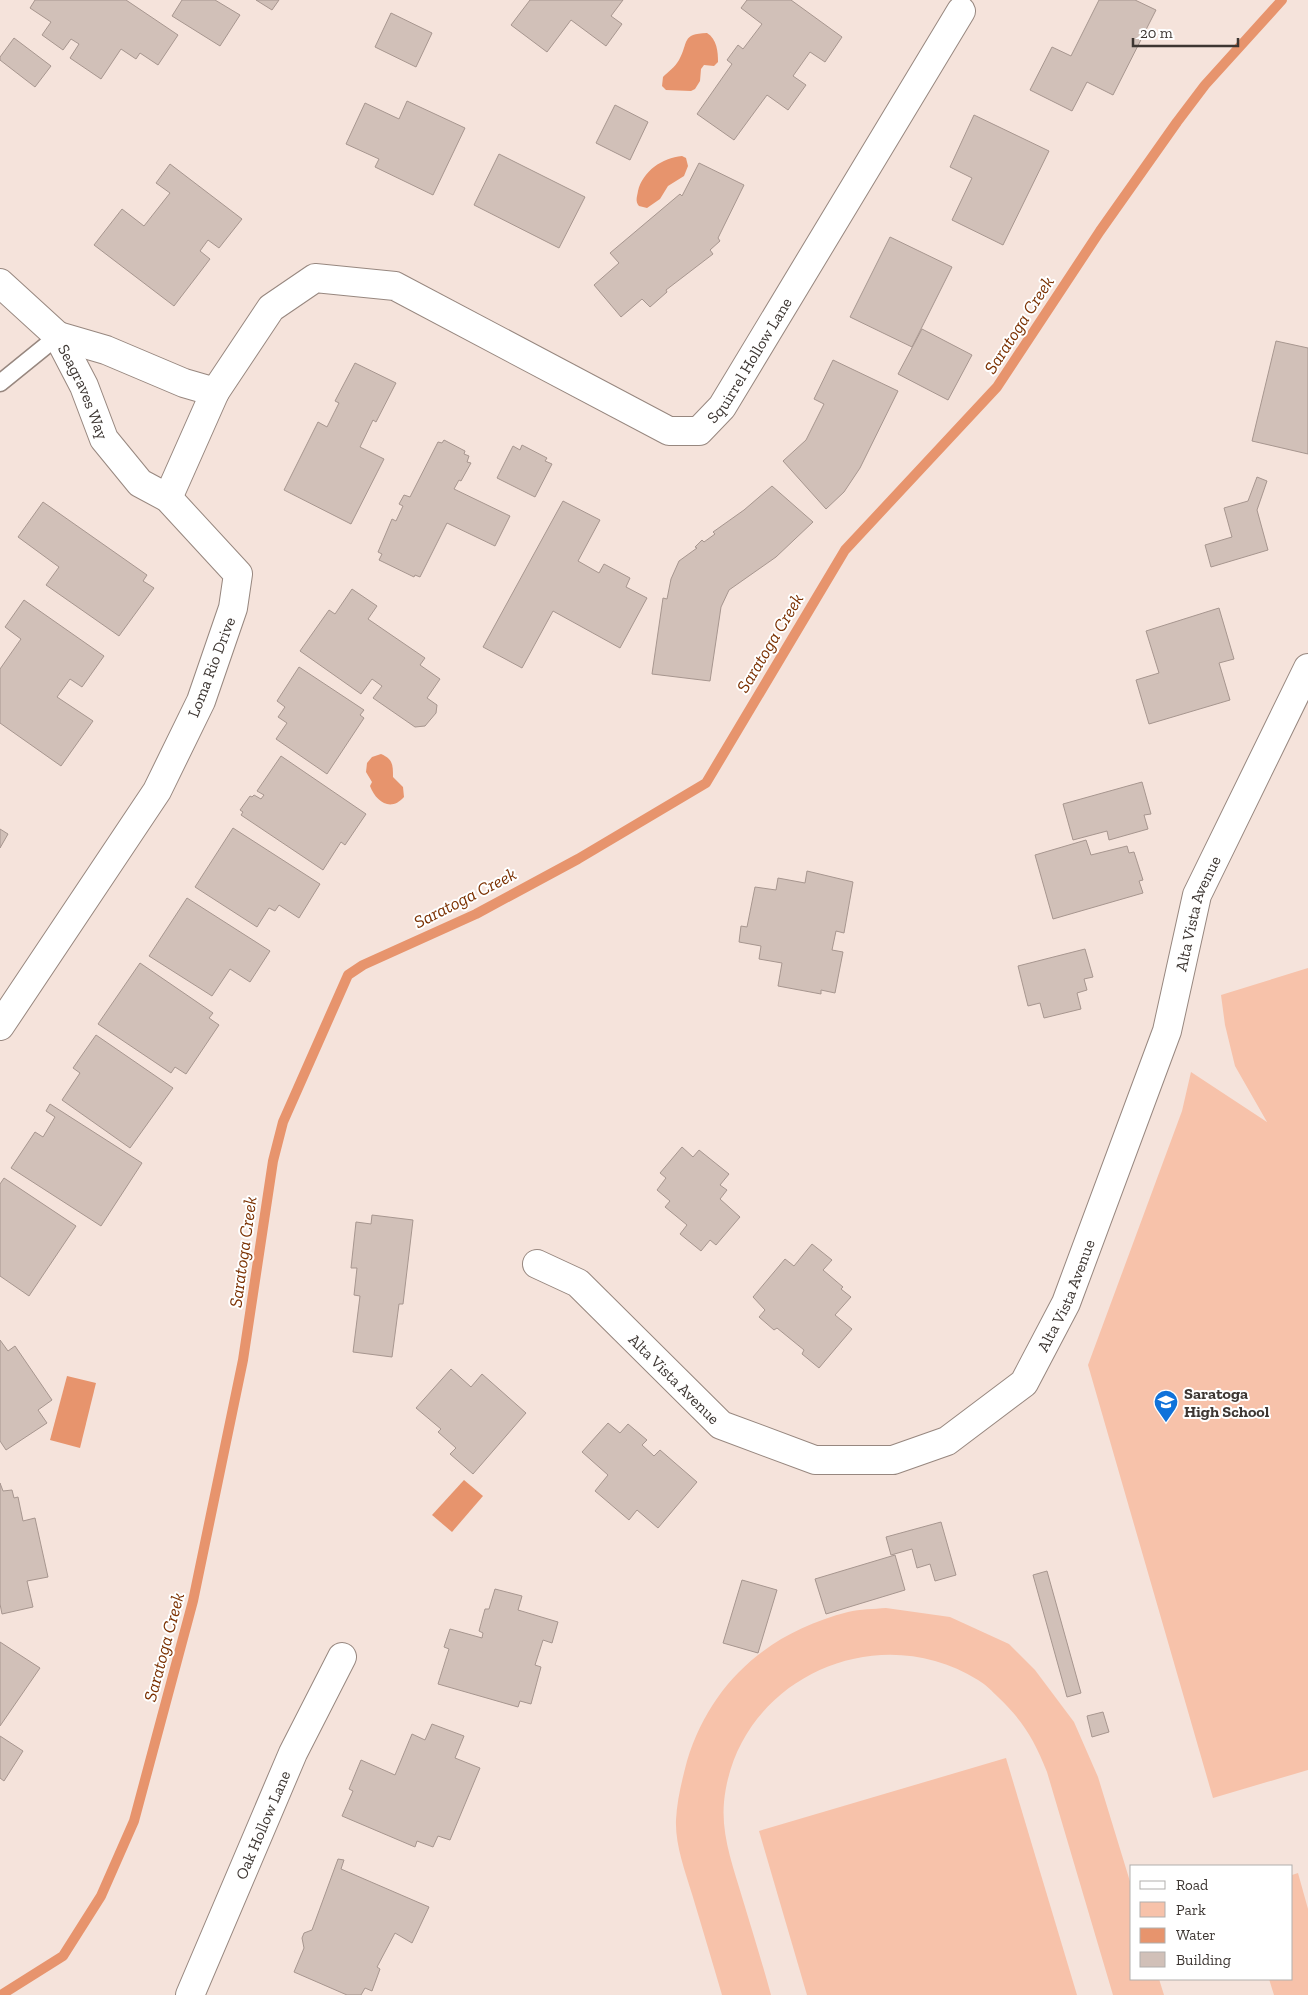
<svg xmlns="http://www.w3.org/2000/svg" width="1308" height="1995" font-family="'Zilla Slab',serif">
<rect width="100%" height="100%" fill="#f5e3db"/>
<!-- green -->
<g fill="#f7c2aa">
<path d="M1308 968V1770L1213 1798 1088 1365 1182 1111 1191 1072 1267 1122 1235 1066 1225 1025 1221 995Z"/>
<path d="M886 1608 950 1617 1009 1644 1035 1670 1074 1722 1098 1777 1132 1888V1979H1159L1164 1995H1113L1047 1772C1034 1739 1023 1721 998 1697 992 1691 985 1684 978 1680 876 1616 736 1680 724 1802 721 1835 733 1866 742 1897 752 1930 762 1962 771 1995H722C712 1961 702 1927 692 1894 685 1871 675 1844 676 1820 677 1800 682 1780 687 1761 711 1682 769 1632 848 1612 860 1609 874 1609 886 1608Z"/>
<path d="M1006 1758 1077 1995H807L759 1831Z"/>
<path d="M1298 1873 1308 1909V1995H1274L1269 1979H1292V1875Z"/>
</g>
<!-- water -->
<g fill="#e7946d">
<path d="M707 33C717 39 718 52 718 62L714 66 704 65 701 69 700 81 695 89 691 91 666 90 662 86 663 77C668 72 675 67 679 60 689 42 681 34 707 33Z"/>
<path d="M682 156 686 158 688 166 684 176 668 186 660 199 647 208 639 206C635 201 637 197 638 191 643 171 662 158 682 156Z"/>
<path d="M381 754C393 759 393 765 393 777L403 787 404 797C391 812 376 802 370 786L372 782 366 772 367 763 372 757Z"/>
<path d="M67 1376 96 1383 80 1448 50 1440Z"/>
<path d="M464 1480 483 1496 452 1532 432 1515Z"/>
</g>
<g fill="none" stroke-linecap="round" stroke-linejoin="round">
<!-- stream -->
<path stroke="#e7946d" stroke-width="10" d="M1 1995 63 1956 101 1896 134 1821 193 1601 243 1360 273 1161 283 1122 348 975 363 965 476 914 578 859 706 783 845 550 997 387 1100 231 1177 122 1205 85 1282 0"/>
</g>
<!-- building -->
<g fill="#d1c0b8" stroke="#a7968f">
<path d="M35 0H126L178 35 158 65 140 53 136 59 121 49 101 79 70 58 79 44 71 39 63 50 42 35 51 22 30 8Z"/>
<path d="M182 0H215L240 15 220 46 172 16Z"/>
<path d="M256 0H279L272 10Z"/>
<path d="M530 0H623L611 16 622 24 606 46 571 20 547 52 511 25Z"/>
<path d="M747 0H791L842 37 825 62 810 52 793 76 806 85 788 110 767 95 734 140 697 114 732 64 727 60 738 45 743 49 762 24 741 8Z"/>
<path d="M1099 0H1135L1156 10 1113 95 1087 82 1072 111 1030 90 1052 47 1071 56Z"/>
<path d="M391 13 432 33 416 67 375 47Z"/>
<path d="M14 38 51 66 35 87 0 60V57Z"/>
<path d="M407 101 465 128 433 195 375 167 379 159 346 144 365 103 399 119Z"/>
<path d="M615 105 648 122 630 160 596 143Z"/>
<path d="M974 115 1049 151 1003 245 952 220 972 178 950 167Z"/>
<path d="M499 154 585 197 559 248 474 205Z"/>
<path d="M699 163 744 185 718 238 720 241 710 250 713 254 666 290 667 292 650 307 642 299 621 317 594 285 619 263 610 253 680 194 682 196Z"/>
<path d="M170 164 242 219 219 248 208 240 200 251 210 259 174 306 94 245 122 209 144 226 170 193 156 183Z"/>
<path d="M890 237 952 267 912 347 850 317Z"/>
<path d="M922 329 972 355 948 400 898 374Z"/>
<path d="M1276 341 1308 348V454L1252 441Z"/>
<path d="M833 360 898 391 860 468 844 492 826 509 783 461 806 440 824 404 814 399Z"/>
<path d="M355 363 396 383 376 422 373 420 360 447 384 459 351 524 284 490 318 422 327 427 339 403 335 401Z"/>
<path d="M444 440 465 451 464 454 469 456 467 462 471 463 461 481 459 480 454 489 510 516 495 546 447 523 420 577 415 575 414 577 379 560 382 554 378 552 392 519 396 521 403 506 399 504 404 495 410 497 438 442 442 443Z"/>
<path d="M522 445 547 458 545 461 552 464 535 497 497 478 513 446 520 450Z"/>
<path d="M1257 477 1267 481 1257 510 1268 550 1211 567 1205 545 1232 537 1224 508 1248 501Z"/>
<path d="M772 486 813 522 776 557 729 590 721 607 710 681 652 674 663 598 667 599 671 579 679 561 697 548 695 547 702 540 704 542 715 534 713 532 744 510Z"/>
<path d="M563 501 600 520 578 561 599 573 604 564 630 578 626 587 647 598 620 648 553 611 522 668 483 647Z"/>
<path d="M43 502 147 575 143 581 154 588 119 636 46 585 59 567 18 537Z"/>
<path d="M352 589 377 606 368 619 425 658 420 665 440 679 427 698 437 705 436 713 425 726 415 727 373 698 382 686 372 679 361 694 300 651 329 610 335 614Z"/>
<path d="M24 600 104 656 82 687 70 679 57 697 93 721 61 766 0 723V669L21 639 5 627Z"/>
<path d="M1219 608 1234 659 1219 663 1230 700 1149 724 1136 680 1159 673 1146 631Z"/>
<path d="M299 667 364 710 360 715 364 718 327 774 276 739 287 723 278 717 285 707 277 701Z"/>
<path d="M281 756 366 814 345 845 341 842 323 870 241 815 243 812 240 810 250 796 252 797 254 795 261 799 264 795 257 791Z"/>
<path d="M1142 782 1151 814 1144 815 1148 829 1109 840 1107 831 1073 840 1063 804Z"/>
<path d="M233 828 320 884 299 918 279 905 275 911 269 908 257 927 195 887Z"/>
<path d="M0 829 8 834 0 848Z"/>
<path d="M1086 840 1091 855 1127 846 1129 853 1134 852 1143 880 1139 881 1143 893 1053 919 1035 855Z"/>
<path d="M807 871 853 882 844 933 836 931 832 950 843 952 835 993 821 990V994L778 986 782 963 759 959 761 946 739 942 741 926 747 927 755 887 776 890 778 878 805 883Z"/>
<path d="M187 898 270 951 250 982 230 969 212 996 149 956Z"/>
<path d="M1085 949 1093 977 1084 979 1087 990 1077 993 1081 1009 1044 1018 1040 1003 1028 1006 1018 966Z"/>
<path d="M140 963 213 1013 209 1018 219 1025 186 1074 175 1067 171 1073 98 1024Z"/>
<path d="M96 1035 173 1088 130 1148 62 1100 80 1073 73 1068Z"/>
<path d="M50 1104 142 1163 101 1226 11 1168 35 1132 43 1137 55 1117 46 1111Z"/>
<path d="M682 1147 693 1157 699 1150 729 1174 720 1185 727 1190 720 1199 740 1217 716 1245 710 1240 701 1251 680 1234 687 1225 665 1207 670 1201 657 1190 666 1178 660 1173Z"/>
<path d="M4 1178 76 1226 29 1296 0 1276V1184Z"/>
<path d="M372 1215 413 1220 403 1304H399L392 1357 353 1352 360 1296 354 1295 357 1268H351L356 1222 371 1224Z"/>
<path d="M812 1244 832 1260 823 1270 843 1287 841 1289 851 1297 835 1315 852 1329 819 1368 802 1354 804 1350 777 1328 774 1330 759 1317 765 1310 753 1297 785 1259 794 1266Z"/>
<path d="M0 1340 8 1351 15 1346 52 1400 38 1410 47 1423 6 1450 0 1441Z"/>
<path d="M451 1369 471 1387 482 1374 526 1413 473 1474 450 1454 456 1448 438 1432 441 1429 416 1408Z"/>
<path d="M608 1423 620 1433 628 1424 647 1440 642 1445 654 1456 660 1450 697 1482 658 1528 637 1510 629 1520 595 1491 608 1475 582 1452Z"/>
<path d="M0 1483 3 1491 12 1490 14 1498 18 1497 23 1521 35 1518 48 1577 27 1581 33 1607 2 1614 0 1604Z"/>
<path d="M941 1522 956 1575 935 1581 930 1564 917 1568 912 1549 891 1555 886 1537Z"/>
<path d="M895 1555 905 1590 826 1614 815 1579Z"/>
<path d="M1047 1571 1081 1693 1067 1697 1033 1575Z"/>
<path d="M742 1580 777 1590 758 1653 723 1643Z"/>
<path d="M495 1589 522 1596 518 1610 558 1622 552 1643 543 1640 535 1665 541 1667 531 1704 520 1701 518 1707 438 1684 449 1649 444 1647 450 1629 482 1638 483 1633 479 1631 485 1609H489Z"/>
<path d="M0 1642 40 1668 0 1726Z"/>
<path d="M1103 1712 1109 1732 1092 1737 1087 1716Z"/>
<path d="M432 1724 464 1736 455 1758 480 1768 450 1840 438 1836 433 1847 417 1841 415 1847 342 1816 353 1791 349 1789 361 1760 395 1775 412 1734 425 1740Z"/>
<path d="M0 1736 23 1751 4 1781 0 1778Z"/>
<path d="M338 1859 344 1860 341 1869 429 1907 412 1943 395 1933 377 1967 380 1969 372 1991 365 1988 361 1995H347L294 1972 304 1948 302 1938 304 1933 312 1930Z"/>
</g>
<g fill="none" stroke-linecap="round" stroke-linejoin="round">
<defs>
<path id="service" d="M0 383 58 336"/>
<g id="minor">
<path id="s1" d="M0 283 58 336 84 386 104 439 140 483 168 498 238 574 233 608 201 701 157 791 0 1026"/>
<path d="M58 336 106 350 184 383 215 392"/>
<path id="s2" d="M168 498 215 392 271 308 315 278 395 286 669 431H699L722 407 961 11"/>
<path id="s3" d="M537 1264 578 1283 721 1425 815 1460H893L947 1441 1024 1383 1066 1303 1167 1031 1197 895 1308 668"/>
<path id="s4" d="M190 1995 293 1753 342 1657"/>
</g>
</defs>
<!-- service casing -->
<use href="#service" stroke="#97877f" stroke-width="19"/>
<!-- minor casing -->
<use href="#minor" stroke="#97877f" stroke-width="30"/>
<!-- service -->
<use href="#service" stroke="#fff" stroke-width="16"/>
<!-- minor -->
<use href="#minor" stroke="#fff" stroke-width="28"/>
</g>
<!-- icons -->
<defs>
<symbol id="school-pin" viewBox="-11 -11 22 30"><path d="M0 17L-7.5 6A9.5 9.5 0 1 1 7.5 6Z" fill="#0f72da" stroke="#fff"/><path d="M0-5L7-2L0 1L-7-2ZM-4 1L0 2.5L4 1V4Q0 6-4 4Z" fill="#fff"/></symbol>
</defs>
<g fill-rule="evenodd">
<use href="#school-pin" x="1152" y="1388" width="28" height="38"/>
</g>
<g text-anchor="middle" stroke-width="4" stroke-linejoin="round" paint-order="stroke">
<!-- street labels -->
<g font-size="16" fill="#3d3632" stroke="#fff">
<text dy="6" stroke="none"><textPath href="#s2" startOffset="778">Squirrel Hollow Lane</textPath></text>
<text dy="6" stroke="none"><textPath href="#s1" startOffset="140">Seagraves Way</textPath></text>
<text transform="translate(211 667) rotate(-69)" y="6">Loma Rio Drive</text>
<text dy="6" stroke="none"><textPath href="#s3" startOffset="1081">Alta Vista Avenue</textPath></text>
<text dy="6" stroke="none"><textPath href="#s3" startOffset="676">Alta Vista Avenue</textPath></text>
<text dy="6" stroke="none"><textPath href="#s3" startOffset="181">Alta Vista Avenue</textPath></text>
<text dy="6" stroke="none"><textPath href="#s4" startOffset="185">Oak Hollow Lane</textPath></text>
</g>
<!-- poi labels -->
<g font-size="16" font-weight="bold" fill="#3d3632" stroke="#fff" text-anchor="start">
<text x="1184" y="1399">Saratoga<tspan x="1184" dy="18">High School</tspan></text>
</g>
<!-- water labels -->
<g font-size="18" font-style="italic" fill="#7b3102" stroke="#fff">
<text transform="translate(1019 325) rotate(-57)" y="6">Saratoga Creek</text>
<text transform="translate(770 643) rotate(-59)" y="6">Saratoga Creek</text>
<text transform="translate(465 898) rotate(-27)" y="6">Saratoga Creek</text>
<text transform="translate(243 1252) rotate(-82)" y="6">Saratoga Creek</text>
<text transform="translate(164 1647) rotate(-75)" y="6">Saratoga Creek</text>
</g>
</g>
<!-- legend -->
<rect x="1130" y="1865" width="162" height="115" fill="#ffffff" stroke="#b1afad"/>
<rect x="1140" y="1881" width="25" height="8" fill="#ffffff" stroke="#b1afad"/>
<text x="1176" y="1890" font-size="15" fill="#3d3632">Road</text>
<rect x="1140" y="1902" width="25" height="15" fill="#f7c2aa" stroke="#b1afad"/>
<text x="1176" y="1915" font-size="15" fill="#3d3632">Park</text>
<rect x="1140" y="1928" width="25" height="15" fill="#e7946d" stroke="#b1afad"/>
<text x="1176" y="1940" font-size="15" fill="#3d3632">Water</text>
<rect x="1140" y="1952" width="25" height="15" fill="#d1c0b8" stroke="#b1afad"/>
<text x="1176" y="1965" font-size="15" fill="#3d3632">Building</text>
<!-- scale -->
<path d="M1133 38v8h105v-8" fill="none" stroke="#3d3632" stroke-width="2.5"/>
<text x="1140" y="38" font-size="15" fill="#3d3632" stroke="#ffffff" stroke-width="4" paint-order="stroke">20 m</text>
</svg>
